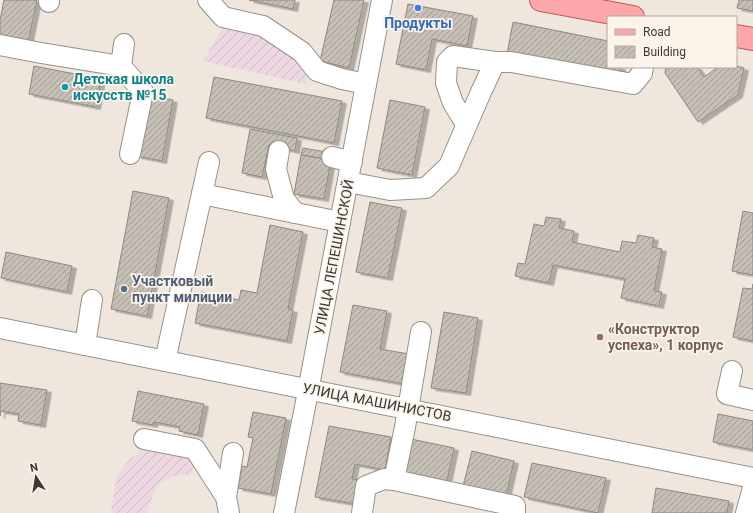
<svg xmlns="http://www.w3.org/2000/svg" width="753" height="513" font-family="Roboto,sans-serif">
<defs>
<pattern id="industrial-furrows" width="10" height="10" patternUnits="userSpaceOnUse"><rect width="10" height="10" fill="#edd7e3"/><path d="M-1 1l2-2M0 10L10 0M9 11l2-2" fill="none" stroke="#ccb9c3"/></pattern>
<pattern id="building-hatch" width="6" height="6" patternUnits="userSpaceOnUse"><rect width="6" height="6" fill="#c5bfb6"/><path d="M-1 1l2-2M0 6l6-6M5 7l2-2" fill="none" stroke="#a19c95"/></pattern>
<filter id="shadow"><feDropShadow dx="4.5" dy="2.5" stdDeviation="0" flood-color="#0004"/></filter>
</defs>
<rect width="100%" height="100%" fill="#efe6de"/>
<!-- industrial -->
<g fill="url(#industrial-furrows)">
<path d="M224 26 266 36 285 50 308 70 306 84 203 61Z"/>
<path d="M142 450 194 459 192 474 173 476 156 486 147 513H111L116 477 129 460Z"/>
</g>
<!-- building -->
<g fill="url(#building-hatch)" stroke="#8e8980" filter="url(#shadow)">
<path d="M4 0H37L27 48 0 43V21Z"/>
<path d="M249 0H295L293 9Z"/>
<path d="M334 0H364L349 68 320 61Z"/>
<path d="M739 0H753V11L737 8Z"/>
<path d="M408 4 473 16 467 46 432 39 426 70 396 64Z"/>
<path d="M513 22 608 41V67H621L620 75 507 54Z"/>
<path d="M34 66 101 79 96 107 29 94Z"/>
<path d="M736 66 744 68 738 95 698 122 665 73 666 67H697L704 77 718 67Z"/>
<path d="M214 77 342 101 334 143 206 118Z"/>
<path d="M148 95 173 100 162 161 137 156Z"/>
<path d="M390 100 425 107 412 175 377 168Z"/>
<path d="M250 129 297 138 295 151 269 145 262 177 242 173Z"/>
<path d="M303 148 332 153 331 160 301 155Z"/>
<path d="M301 155 331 160 324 199 294 194Z"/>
<path d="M133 191 169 198 147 316 111 309Z"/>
<path d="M370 202 402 208 388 278 356 272Z"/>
<path d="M743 211 753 213V275L732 271Z"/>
<path d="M546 217 561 219 559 228 574 231 572 242 620 252 622 241 636 243 638 235 654 238 652 247 662 249 654 291 662 292 659 306 621 298 625 279 553 265 549 283 515 276 518 263 525 264 534 224 544 226Z"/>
<path d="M270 225 303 232 288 309 293 310 287 341 195 323 201 292 239 300 241 290 257 293Z"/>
<path d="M6 252 72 266 67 292 1 278Z"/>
<path d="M753 284V341L733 337 743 288 752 289Z"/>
<path d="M353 305 387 311 380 349 409 354 404 384 340 372Z"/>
<path d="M444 312 478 318 466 393 431 388Z"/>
<path d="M0 383 47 390 41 425 18 421 19 414 1 411 0 416Z"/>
<path d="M138 391 204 404 198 435 179 431 180 427 154 422 153 425 132 421Z"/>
<path d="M253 412 286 418 271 494 238 488 242 466 247 467 253 438 248 437Z"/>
<path d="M718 414 753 421V450L713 442Z"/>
<path d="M329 426 391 437 385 470 355 464 352 479 359 480 355 504 315 497Z"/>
<path d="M411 439 454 448 446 486 403 477Z"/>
<path d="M472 451 514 461 506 496 463 486Z"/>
<path d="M532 463 606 478 598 513 524 497Z"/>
<path d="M656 488 729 501 727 513H652Z"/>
</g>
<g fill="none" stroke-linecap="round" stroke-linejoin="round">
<defs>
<g id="minor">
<path d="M208 0 223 17 263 26 302 52 317 71 342 79 366 84"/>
<path d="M49 2V0"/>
<path d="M0 45 41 53 121 66 124 44"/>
<path d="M121 66 143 92 130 154"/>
<path d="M466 124 453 103 446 83 447 62 453 56 495 62"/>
<path d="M279 151 276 169 284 199 295 213"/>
<path d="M332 157 352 162"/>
<path d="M348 182 390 190 426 188 449 166 481 92 495 62H511L633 84 642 73 643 67"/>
<path d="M202 194 340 222"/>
<path d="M0 328 753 478"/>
<path d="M85 345 92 300"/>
<path d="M165 361 209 162"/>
<path d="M732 371 727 394 753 400"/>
<path d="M144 439 195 449 226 497 229 513"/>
<path d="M394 480 405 427 421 332"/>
<path d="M226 497 233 453"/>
<path d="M284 513 305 407 382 0"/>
<path d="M362 513 366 486 384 479 394 480 515 506V513"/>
<path d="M746 513 753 488"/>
</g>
<g id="major">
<path d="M541 0 633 17"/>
<path d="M736 36 753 39"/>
</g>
</defs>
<!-- minor casing -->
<use href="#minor" stroke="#999089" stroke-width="22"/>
<!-- major casing -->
<use href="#major" stroke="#ba5a5d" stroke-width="24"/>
<!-- minor -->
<use href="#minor" stroke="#fff" stroke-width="20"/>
<!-- major -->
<use href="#major" stroke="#fea7ab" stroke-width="22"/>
</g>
<!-- markers -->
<circle fill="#3f7fe0" stroke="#fcf3eb" stroke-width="1.5" cx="418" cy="8" r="4"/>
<circle fill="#0f9aa8" stroke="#fcf3eb" stroke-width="1.5" cx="65" cy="87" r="4"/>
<circle fill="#5c6f8a" stroke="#fcf3eb" stroke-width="1.5" cx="124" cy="289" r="4"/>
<circle fill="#8d6e63" stroke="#fcf3eb" stroke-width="1.5" cx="600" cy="337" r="4"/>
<g text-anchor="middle" stroke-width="3.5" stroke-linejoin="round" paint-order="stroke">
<!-- shop labels -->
<g font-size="14" font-weight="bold" fill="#366cbe" stroke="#fcf3eb">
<text x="418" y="28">Продукты</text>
</g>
<!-- culture labels -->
<g font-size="14" font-weight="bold" fill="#0d838f" stroke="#fcf3eb" text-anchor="start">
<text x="73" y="84">Детская школа<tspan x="73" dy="16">искусств №15</tspan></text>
</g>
<!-- street labels -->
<g font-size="14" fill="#3b3835" stroke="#fcf3eb">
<text transform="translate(334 257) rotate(-79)" y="5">УЛИЦА ЛЕПЕШИНСКОЙ</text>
<text transform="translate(377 402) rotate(11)" y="5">УЛИЦА МАШИНИСТОВ</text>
</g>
<!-- service labels -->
<g font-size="14" font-weight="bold" fill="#4e5e75" stroke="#fcf3eb" text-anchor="start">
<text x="132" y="286">Участковый<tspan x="132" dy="16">пункт милиции</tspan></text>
</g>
<!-- education labels -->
<g font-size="14" font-weight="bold" fill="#785e54" stroke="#fcf3eb" text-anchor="start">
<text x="608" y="334">«Конструктор<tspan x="608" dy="16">успеха», 1 корпус</tspan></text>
</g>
</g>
<!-- legend -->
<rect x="607" y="16" width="130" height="52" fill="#fcf3eb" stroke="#afa8a2"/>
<rect x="615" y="29" width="20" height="6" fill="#fea7ab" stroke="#afa8a2"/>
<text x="643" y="36" font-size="12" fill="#3b3835">Road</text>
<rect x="615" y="46" width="20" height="12" fill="url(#building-hatch)" stroke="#afa8a2"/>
<text x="643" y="56" font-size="12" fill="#3b3835">Building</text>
<!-- north arrow -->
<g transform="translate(36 477) rotate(348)" stroke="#fcf3eb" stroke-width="3" paint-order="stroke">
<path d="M0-3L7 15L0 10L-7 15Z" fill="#3b3835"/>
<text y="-6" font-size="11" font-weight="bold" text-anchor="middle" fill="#3b3835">N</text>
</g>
</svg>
